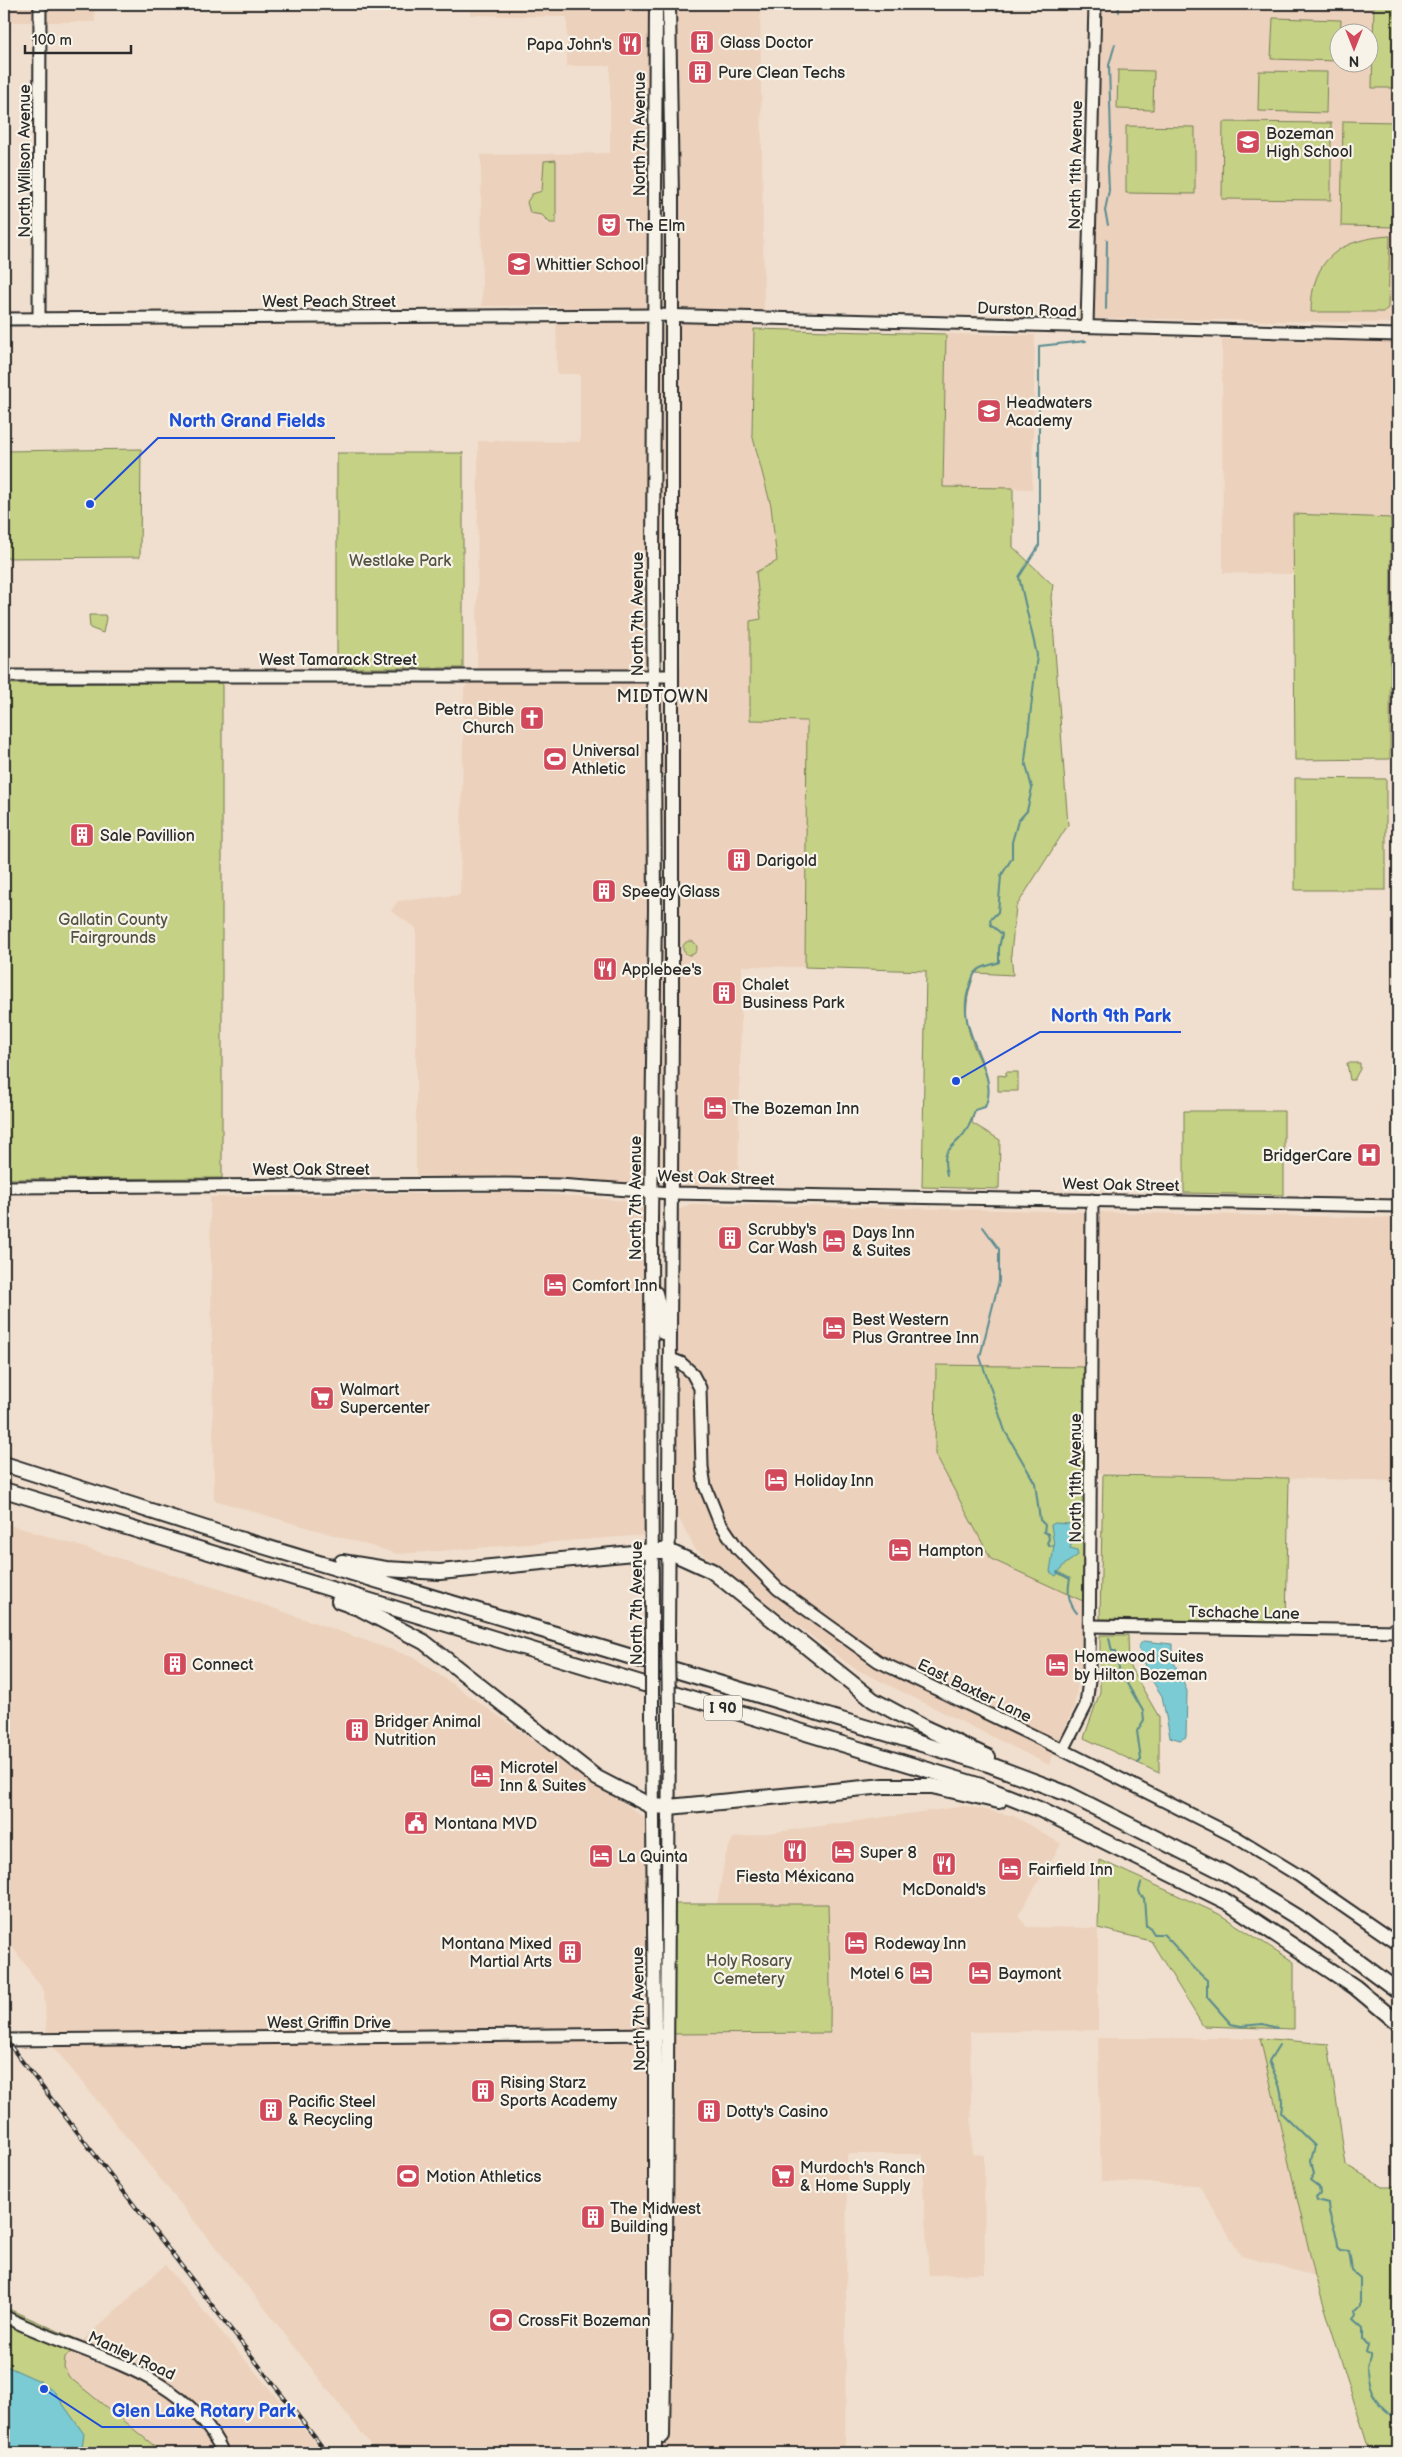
<svg xmlns="http://www.w3.org/2000/svg" width="1402" height="2457" font-family="'Balsamiq Sans',sans-serif">
<rect width="100%" height="100%" fill="#f0dfce"/>
<filter id="ink" filterUnits="userSpaceOnUse"><feTurbulence type="fractalNoise" baseFrequency=".02" numOctaves="2"/><feDisplacementMap in="SourceGraphic" scale="10" xChannelSelector="R" yChannelSelector="G"/><feConvolveMatrix kernelMatrix="1 2 1 2 8 2 1 2 1" color-interpolation-filters="sRGB"/></filter>
<g filter="url(#ink)">
<!-- built -->
<g fill="#ecd1bc" fill-rule="evenodd">
<path d="M4 4H94L95 22H4Z"/>
<path d="M470 4H760L764 310H754L752 434 771 506 777 561 756 572 761 619 750 621V719L807 720 805 967 742 966 738 1185 631 1186 416 1176V928L391 911 398 901 460 895 464 689 477 670 478 441 580 442V374H557L556 306H482L481 155 610 153V66H567V17L470 15ZM650 565H681V667L650 668Z"/>
<path d="M1099 4H1398V323L1094 318ZM1340 32H1370V62H1340Z"/>
<path d="M946 334 1035 335 1032 489 943 487Z"/>
<path d="M1222 339 1393 341 1391 518 1293 515V574L1223 573Z"/>
<path d="M523 1192 626 1201 639 1203 646 1208V1535L398 1554 214 1500 210 1197Z"/>
<path d="M690 1204 1398 1218V1481L1085 1473V1602L1082 1662 1074 1706 1049 1765 854 1668 695 1549 676 1513 677 1211Z"/>
<path d="M4 1523 219 1589 415 1658 652 1823 654 2453H377L256 2297 47 2039 44 1991 4 1935Z"/>
<path d="M966 1806 1014 1816 1061 1844 1018 1916 1027 1927 1098 1928V2030L970 2032 972 2154 984 2155 985 2274 929 2275 923 2187V2154H847L845 2453H663L667 2034 830 2033 831 1985 829 1965 828 1904H717L725 1857 733 1838Z"/>
<path d="M1098 2038H1260L1315 2276 1241 2256 1199 2185 1101 2181Z"/>
<path d="M165 2265 324 2453H163L69 2377 63 2367 65 2357Z"/>
</g>
<!-- green -->
<g fill="#c5d184" stroke="#787e58">
<path d="M1374 4H1398V88H1372Z"/>
<path d="M1273 18 1341 20 1339 61 1271 59Z"/>
<path d="M1118 70 1154 71 1153 110 1117 109Z"/>
<path d="M1259 71 1327 72 1326 113 1258 111Z"/>
<path d="M1343 121 1398 122V227L1341 226Z"/>
<path d="M1223 122 1331 123V200L1222 199Z"/>
<path d="M1126 126 1195 127V194L1126 193Z"/>
<path d="M556 160V223H550L542 215 530 213 527 202 532 194 542 191 544 161Z"/>
<path d="M1390 236 1388 308 1383 312H1311C1311 258 1341 239 1390 236Z"/>
<path d="M754 329 946 334 943 487 1013 488V547L1053 585 1051 597 1068 825 1016 907 1011 954 1013 975 975 973C966 996 963 1017 972 1041 979 1063 996 1083 985 1107L975 1110 972 1123 1000 1140 999 1189 922 1187 926 971 805 967 807 721 750 720V621L761 619 756 572 777 561 771 506 752 434Z"/>
<path d="M141 449 140 557 4 558V451Z"/>
<rect x="337" y="453" width="126" height="215"/>
<path d="M1293 514 1391 518 1390 759 1295 760Z"/>
<path d="M89 615H105L106 618 103 633 90 628Z"/>
<path d="M222 682V1178L4 1179V684Z"/>
<path d="M1295 778 1386 779V890H1295Z"/>
<circle cx="690" cy="948" r="7"/>
<path d="M1347 1063H1360V1069L1354 1080H1350Z"/>
<path d="M1006 1072H1018V1091H998V1075L1006 1076Z"/>
<path d="M1184 1111H1284V1195L1184 1193Z"/>
<path d="M936 1365 1085 1367V1602L991 1559 935 1454Z"/>
<path d="M1103 1475 1289 1478 1286 1622 1100 1619Z"/>
<path d="M1100 1635H1128L1129 1665 1159 1717V1773L1084 1738 1100 1692Z"/>
<path d="M1100 1860 1219 1914 1294 1962V2029L1203 2026 1151 1941 1098 1928Z"/>
<path d="M669 1904H828C829 1947 831 1990 830 2033L667 2034Z"/>
<path d="M1260 2038 1328 2044 1346 2165 1382 2186H1398V2453H1370L1315 2276Z"/>
<path d="M4 2307 83 2342 65 2357 64 2367 69 2377 163 2453H4Z"/>
</g>
<!-- water -->
<g fill="#7acbd4" stroke="#5a8b90">
<path d="M1055 1523 1070 1524 1075 1529 1077 1540 1071 1545 1070 1548 1077 1550 1078 1555 1063 1566 1056 1576 1050 1572 1054 1545 1051 1525Z"/>
<path d="M1143 1641 1172 1644V1658L1187 1691 1186 1737 1180 1740 1170 1737 1162 1696 1151 1679 1138 1647Z"/>
<path d="M4 2365 40 2381 53 2390 84 2434 81 2453H4Z"/>
</g>
<g fill="none" stroke-linecap="round" stroke-linejoin="round">
<!-- stream -->
<g stroke="#5a8b90" stroke-width="2">
<path d="M1118 4 1119 12"/>
<path d="M1108 225 1105 211 1109 190 1108 167 1111 138 1109 65 1115 44"/>
<path d="M1106 309 1107 240"/>
<path d="M947 1175C941 1149 949 1152 963 1135 970 1126 972 1119 975 1110L985 1107C1002 1071 953 1033 969 988 971 983 972 977 975 973 981 965 991 966 999 962V948L1002 934 991 925 990 920 998 912 1001 876 1012 858V842L1018 821 1027 811 1032 788 1025 761 1037 655 1019 577 1039 546V346L1086 341"/>
<path d="M983 1227 999 1249V1281L980 1357 1005 1431 1035 1483 1040 1520 1045 1525 1044 1532 1048 1534 1049 1539 1047 1543 1050 1546 1054 1545"/>
<path d="M1057 1572 1070 1579C1067 1592 1069 1604 1077 1613"/>
<path d="M1109 1638 1112 1651H1116C1117 1656 1120 1674 1120 1679L1125 1680 1143 1711 1144 1720 1137 1731 1141 1760 1138 1763"/>
<path d="M1141 1883 1139 1891 1141 1896 1144 1898 1146 1926H1149L1154 1934H1163C1179 1948 1189 1966 1207 1980V1997L1231 2024 1241 2026 1263 2024 1277 2028"/>
<path d="M1279 2045 1269 2061C1277 2080 1285 2092 1281 2113L1315 2146 1311 2160 1314 2174 1310 2180 1319 2187 1320 2193 1316 2197 1317 2200 1328 2203C1328 2219 1338 2231 1338 2247L1341 2250 1349 2251 1352 2271 1360 2278V2306L1355 2311 1356 2315 1353 2319 1363 2328V2339L1368 2345 1366 2352 1370 2355C1371 2360 1367 2364 1367 2370 1368 2392 1379 2408 1398 2419"/>
<path d="M1396 2176 1398 2128"/>
</g>
<defs>
<g id="secondary">
<path d="M4 319 655 315 1398 335"/>
<path d="M39 319 40 4"/>
<path d="M1087 326 1095 4"/>
<path d="M4 676H671"/>
<path d="M4 1187 507 1184 559 1185 671 1193 1398 1206"/>
<path d="M671 1359 681 1363 692 1373 700 1388 702 1467 705 1486 719 1521 738 1549 778 1589 878 1661 1063 1750 1234 1836 1298 1875 1398 1944"/>
<path d="M1090 1626 1398 1631"/>
<path d="M1063 1750 1086 1705 1089 1680 1092 1200"/>
<path d="M4 2040 664 2034"/>
<path d="M4 2316C79 2356 184 2367 223 2453"/>
</g>
<g id="primary">
<path d="M656 1293 662 1317 663 1333"/>
<path d="M652 1639 651 1219 655 908 653 558 656 4"/>
<path d="M668 1642 672 1024V197L669 4"/>
<path d="M652 1715 655 2034V2453"/>
<path d="M663 2436 666 2249 669 1716"/>
</g>
<g id="highway">
<path d="M4 1464 229 1536 988 1764 1068 1794 1225 1873 1305 1922 1398 1991"/>
<path d="M4 1490 981 1786 1039 1809 1227 1902 1355 1987 1398 2023"/>
<path d="M342 1562 386 1569 440 1572 653 1551H668L712 1571 873 1700 923 1727 988 1757"/>
<path d="M339 1601 361 1609 424 1642 597 1778 651 1806 669 1807 884 1786H932L999 1801"/>
</g>
</defs>
<!-- secondary casing -->
<use href="#secondary" stroke="#2b2b2b" stroke-width="15"/>
<!-- primary casing -->
<use href="#primary" stroke="#2b2b2b" stroke-width="16"/>
<!-- highway casing -->
<use href="#highway" stroke="#2b2b2b" stroke-width="18"/>
<!-- secondary -->
<use href="#secondary" stroke="#f7f3e8" stroke-width="11"/>
<!-- primary -->
<use href="#primary" stroke="#f7f3e8" stroke-width="12"/>
<!-- highway -->
<use href="#highway" stroke="#f7f3e8" stroke-width="14"/>
<defs>
<path id="rail" d="M4 2038 327 2453"/>
</defs>
<!-- rail casing -->
<use href="#rail" stroke="#2b2b2b" stroke-width="4"/>
<!-- rail -->
<use href="#rail" stroke="#f7f3e8" stroke-width="2" stroke-dasharray="5.5" stroke-linecap="butt"/>
<defs>
<g id="primary-bridge">
<path d="M668 1642 669 1716"/>
<path d="M652 1715V1639"/>
</g>
</defs>
<!-- primary-bridge casing -->
<use href="#primary-bridge" stroke="#2b2b2b" stroke-width="16" stroke-linecap="butt"/>
<!-- primary-bridge -->
<use href="#primary-bridge" stroke="#f7f3e8" stroke-width="12"/>
</g>
</g>
<!-- icons -->
<defs>
<symbol id="building-square" viewBox="-11 -11 22 22"><rect x="-9" y="-9" width="18" height="18" rx="4" fill="#d1495b" stroke="#f7f3e8"/><path d="M-4-6H4V6H1V3H-1V6H-4ZM-2.5-4.3h1.7v1.8h-1.7ZM.8-4.3h1.7v1.8H.8ZM-2.5-1h1.7V.8h-1.7ZM.8-1h1.7V.8H.8Z" fill="#fff"/></symbol>
<symbol id="restaurant-square" viewBox="-11 -11 22 22"><rect x="-9" y="-9" width="18" height="18" rx="4" fill="#d1495b" stroke="#f7f3e8"/><path d="M-5-6h1v4h1v-4h1v4h1v-4h1v5L-1.5 .5V6h-2V.5L-5-1ZM5-6V6H3V1.5H1.5Q1.5-4 5-6Z" fill="#fff"/></symbol>
<symbol id="school-square" viewBox="-11 -11 22 22"><rect x="-9" y="-9" width="18" height="18" rx="4" fill="#d1495b" stroke="#f7f3e8"/><path d="M0-5L7-2L0 1L-7-2ZM-4 1L0 2.5L4 1V4Q0 6-4 4Z" fill="#fff"/></symbol>
<symbol id="theatre-square" viewBox="-11 -11 22 22"><rect x="-9" y="-9" width="18" height="18" rx="4" fill="#d1495b" stroke="#f7f3e8"/><path d="M-5-5.5Q0-4 5-5.5V0Q5 5 0 6Q-5 5-5 0ZM-3.3-2.5H-1v1.5H-3.3ZM1-2.5H3.3v1.5H1ZM-2.8 1Q0 5.5 2.8 1Z" fill="#fff"/></symbol>
<symbol id="church-square" viewBox="-11 -11 22 22"><rect x="-9" y="-9" width="18" height="18" rx="4" fill="#d1495b" stroke="#f7f3e8"/><path d="M-1.2-6h2.4v3.5h3.3v2.4h-3.3V6h-2.4V-.1h-3.3v-2.4h3.3Z" fill="#fff"/></symbol>
<symbol id="stadium-square" viewBox="-11 -11 22 22"><rect x="-9" y="-9" width="18" height="18" rx="4" fill="#d1495b" stroke="#f7f3e8"/><path d="M0-5a6.5 5 0 1 0 0 10a6.5 5 0 1 0 0-10ZM-3.5-1.8h7v3.6h-7Z" fill="#fff"/></symbol>
<symbol id="hotel-square" viewBox="-11 -11 22 22"><rect x="-9" y="-9" width="18" height="18" rx="4" fill="#d1495b" stroke="#f7f3e8"/><path d="M-6-4.5h1.5V1H6V5H4.5V3h-9V5H-6ZM-4 0a1.8 1.8 0 1 1 3.6 0ZM.5 0V-2.5h3Q6-2.5 6 0Z" fill="#fff"/></symbol>
<symbol id="hospital-square" viewBox="-11 -11 22 22"><rect x="-9" y="-9" width="18" height="18" rx="4" fill="#d1495b" stroke="#f7f3e8"/><path d="M-5-5h3v3.5h4V-5h3V5h-3V1.5h-4V5h-3Z" fill="#fff"/></symbol>
<symbol id="supermarket-square" viewBox="-11 -11 22 22"><rect x="-9" y="-9" width="18" height="18" rx="4" fill="#d1495b" stroke="#f7f3e8"/><path d="M-6-5.5h2.5l.6 2H6L4.5 2H-2.5L-4.4-4H-6ZM-1.5 3.2a1.3 1.3 0 1 0 .1 0ZM3 3.2a1.3 1.3 0 1 0 .1 0Z" fill="#fff"/></symbol>
<symbol id="civic-square" viewBox="-11 -11 22 22"><rect x="-9" y="-9" width="18" height="18" rx="4" fill="#d1495b" stroke="#f7f3e8"/><path d="M-.6-6.5H3V-4.5H.6V-3L4-1V1h2V6H-6V1h2V-1L-.6-3ZM-1.2 2.5V6h2.4V2.5Z" fill="#fff"/></symbol>
</defs>
<g fill-rule="evenodd">
<use href="#building-square" x="688" y="28" width="28" height="28"/>
<use href="#restaurant-square" x="616" y="30" width="28" height="28"/>
<use href="#building-square" x="686" y="58" width="28" height="28"/>
<use href="#school-square" x="1234" y="128" width="28" height="28"/>
<use href="#theatre-square" x="595" y="211" width="28" height="28"/>
<use href="#school-square" x="505" y="250" width="28" height="28"/>
<use href="#school-square" x="975" y="397" width="28" height="28"/>
<use href="#church-square" x="518" y="704" width="28" height="28"/>
<use href="#stadium-square" x="541" y="745" width="28" height="28"/>
<use href="#building-square" x="68" y="821" width="28" height="28"/>
<use href="#building-square" x="725" y="846" width="28" height="28"/>
<use href="#building-square" x="590" y="877" width="28" height="28"/>
<use href="#restaurant-square" x="591" y="955" width="28" height="28"/>
<use href="#building-square" x="710" y="979" width="28" height="28"/>
<use href="#hotel-square" x="701" y="1094" width="28" height="28"/>
<use href="#hospital-square" x="1355" y="1141" width="28" height="28"/>
<use href="#building-square" x="716" y="1224" width="28" height="28"/>
<use href="#hotel-square" x="820" y="1227" width="28" height="28"/>
<use href="#hotel-square" x="541" y="1271" width="28" height="28"/>
<use href="#hotel-square" x="820" y="1314" width="28" height="28"/>
<use href="#supermarket-square" x="308" y="1384" width="28" height="28"/>
<use href="#hotel-square" x="762" y="1466" width="28" height="28"/>
<use href="#hotel-square" x="886" y="1536" width="28" height="28"/>
<use href="#building-square" x="161" y="1650" width="28" height="28"/>
<use href="#hotel-square" x="1043" y="1651" width="28" height="28"/>
<use href="#building-square" x="343" y="1716" width="28" height="28"/>
<use href="#hotel-square" x="468" y="1762" width="28" height="28"/>
<use href="#civic-square" x="402" y="1809" width="28" height="28"/>
<use href="#restaurant-square" x="781" y="1837" width="28" height="28"/>
<use href="#hotel-square" x="829" y="1838" width="28" height="28"/>
<use href="#hotel-square" x="587" y="1842" width="28" height="28"/>
<use href="#restaurant-square" x="930" y="1850" width="28" height="28"/>
<use href="#hotel-square" x="996" y="1855" width="28" height="28"/>
<use href="#hotel-square" x="842" y="1929" width="28" height="28"/>
<use href="#building-square" x="556" y="1938" width="28" height="28"/>
<use href="#hotel-square" x="907" y="1959" width="28" height="28"/>
<use href="#hotel-square" x="966" y="1959" width="28" height="28"/>
<use href="#building-square" x="469" y="2077" width="28" height="28"/>
<use href="#building-square" x="257" y="2096" width="28" height="28"/>
<use href="#building-square" x="695" y="2097" width="28" height="28"/>
<use href="#stadium-square" x="394" y="2162" width="28" height="28"/>
<use href="#supermarket-square" x="769" y="2162" width="28" height="28"/>
<use href="#building-square" x="579" y="2203" width="28" height="28"/>
<use href="#stadium-square" x="487" y="2306" width="28" height="28"/>
</g>
<g text-anchor="middle" stroke-width="4.5" stroke-linejoin="round" paint-order="stroke">
<!-- shield labels -->
<rect fill="#f7f3e8" stroke="#686764" stroke-width="1" x="704" y="1695.5" width="38" height="25" rx="4"/>
<g font-size="15" font-weight="bold" fill="#2b2b2b">
<text x="723" y="1713">I 90</text>
</g>
<!-- poi labels -->
<g font-size="16" fill="#2b2b2b" stroke="#f7f3e8" text-anchor="start">
<text x="720" y="48">Glass Doctor</text>
<text x="612" y="50" text-anchor="end">Papa John's</text>
<text x="718" y="78">Pure Clean Techs</text>
<text x="1266" y="139">Bozeman<tspan x="1266" dy="18">High School</tspan></text>
<text x="626" y="231">The Elm</text>
<text x="536" y="270">Whittier School</text>
<text x="1006" y="408">Headwaters<tspan x="1006" dy="18">Academy</tspan></text>
<text x="514" y="715" text-anchor="end">Petra Bible<tspan x="514" dy="18">Church</tspan></text>
<text x="572" y="756">Universal<tspan x="572" dy="18">Athletic</tspan></text>
<text x="100" y="841">Sale Pavillion</text>
<text x="756" y="866">Darigold</text>
<text x="622" y="897">Speedy Glass</text>
<text x="622" y="975">Applebee's</text>
<text x="742" y="990">Chalet<tspan x="742" dy="18">Business Park</tspan></text>
<text x="732" y="1114">The Bozeman Inn</text>
<text x="1352" y="1161" text-anchor="end">BridgerCare</text>
<text x="748" y="1235">Scrubby's<tspan x="748" dy="18">Car Wash</tspan></text>
<text x="852" y="1238">Days Inn<tspan x="852" dy="18">&amp; Suites</tspan></text>
<text x="572" y="1291">Comfort Inn</text>
<text x="852" y="1325">Best Western<tspan x="852" dy="18">Plus Grantree Inn</tspan></text>
<text x="340" y="1395">Walmart<tspan x="340" dy="18">Supercenter</tspan></text>
<text x="794" y="1486">Holiday Inn</text>
<text x="918" y="1556">Hampton</text>
<text x="1074" y="1662">Homewood Suites<tspan x="1074" dy="18">by Hilton Bozeman</tspan></text>
<text x="192" y="1670">Connect</text>
<text x="374" y="1727">Bridger Animal<tspan x="374" dy="18">Nutrition</tspan></text>
<text x="500" y="1773">Microtel<tspan x="500" dy="18">Inn &amp; Suites</tspan></text>
<text x="434" y="1829">Montana MVD</text>
<text x="860" y="1858">Super 8</text>
<text x="618" y="1862">La Quinta</text>
<text x="1028" y="1875">Fairfield Inn</text>
<text x="795" y="1882" text-anchor="middle">Fiesta Méxicana</text>
<text x="944" y="1895" text-anchor="middle">McDonald's</text>
<text x="552" y="1949" text-anchor="end">Montana Mixed<tspan x="552" dy="18">Martial Arts</tspan></text>
<text x="874" y="1949">Rodeway Inn</text>
<text x="904" y="1979" text-anchor="end">Motel 6</text>
<text x="998" y="1979">Baymont</text>
<text x="500" y="2088">Rising Starz<tspan x="500" dy="18">Sports Academy</tspan></text>
<text x="288" y="2107">Pacific Steel<tspan x="288" dy="18">&amp; Recycling</tspan></text>
<text x="726" y="2117">Dotty's Casino</text>
<text x="800" y="2173">Murdoch's Ranch<tspan x="800" dy="18">&amp; Home Supply</tspan></text>
<text x="426" y="2182">Motion Athletics</text>
<text x="610" y="2214">The Midwest<tspan x="610" dy="18">Building</tspan></text>
<text x="518" y="2326">CrossFit Bozeman</text>
</g>
<!-- street labels -->
<g font-size="16" fill="#2b2b2b" stroke="#f7f3e8">
<text transform="translate(639 134) rotate(-90)" y="6">North 7th Avenue</text>
<text transform="translate(24 161) rotate(-90)" y="6">North Willson Avenue</text>
<text transform="translate(1075 165) rotate(-89)" y="6">North 11th Avenue</text>
<text x="329" y="307">West Peach Street</text>
<text transform="translate(1027 309) rotate(2)" y="6">Durston Road</text>
<text transform="translate(637 614) rotate(-90)" y="6">North 7th Avenue</text>
<text x="338" y="665">West Tamarack Street</text>
<text x="311" y="1175">West Oak Street</text>
<text transform="translate(716 1177) rotate(2)" y="6">West Oak Street</text>
<text transform="translate(1121 1184) rotate(1)" y="6">West Oak Street</text>
<text transform="translate(635 1198) rotate(-90)" y="6">North 7th Avenue</text>
<text transform="translate(1075 1478) rotate(-90)" y="6">North 11th Avenue</text>
<text transform="translate(636 1603) rotate(-90)" y="6">North 7th Avenue</text>
<text transform="translate(1244 1612) rotate(1)" y="6">Tschache Lane</text>
<text transform="translate(975 1690) rotate(26)" y="6">East Baxter Lane</text>
<text transform="translate(638 2009) rotate(-91)" y="6">North 7th Avenue</text>
<text x="329" y="2028">West Griffin Drive</text>
<text transform="translate(132 2355) rotate(25)" y="6">Manley Road</text>
</g>
<!-- park labels -->
<g font-size="16" fill="#525441" stroke="#f7f3e8">
<text x="400" y="566">Westlake Park</text>
<text x="113" y="925">Gallatin County<tspan x="113" dy="18">Fairgrounds</tspan></text>
<text x="749" y="1966">Holy Rosary<tspan x="749" dy="18">Cemetery</tspan></text>
</g>
<!-- neighbourhood labels -->
<g font-size="18" letter-spacing="1" fill="#2b2b2b" stroke="#f7f3e8">
<text x="663" y="702">MIDTOWN</text>
</g>
</g>
<!-- callouts -->
<path fill="none" stroke="#1d4ed8" stroke-width="2" d="M90 504L158 438H335M956 1081L1040 1032H1181M44 2389L102 2427H306"/>
<g fill="#1d4ed8" stroke="#f7f3e8" stroke-width="2">
<circle cx="90" cy="504" r="5"/>
<circle cx="956" cy="1081" r="5"/>
<circle cx="44" cy="2389" r="5"/>
</g>
<g font-size="18" text-anchor="middle" font-weight="bold" fill="#1d4ed8" stroke="#f7f3e8" stroke-width="4.5" stroke-linejoin="round" paint-order="stroke">
<text x="247" y="427">North Grand Fields</text>
<text x="1111" y="1022">North 9th Park</text>
<text x="204" y="2417">Glen Lake Rotary Park</text>
</g>
<!-- margin -->
<rect width="1402" height="2457" fill="none" stroke="#f7f3e8" stroke-width="20"/>
<rect x="10" y="10" width="1382" height="2437" fill="none" stroke="#2b2b2b" stroke-width="2" filter="url(#ink)"/>
<!-- north arrow -->
<g transform="translate(1354 48) rotate(180)"><circle r="24" fill="#f7f3e8" stroke="#a5a39c"/>
<path d="M0-4L9 19L0 12L-9 19Z" fill="#d1495b"/>
<text y="-8" font-size="14" font-weight="bold" text-anchor="middle" fill="#2b2b2b">N</text>
</g>
<!-- scale -->
<path d="M25 45v8h106v-8" fill="none" stroke="#2b2b2b" stroke-width="2.5"/>
<text x="32" y="45" font-size="15" fill="#2b2b2b" stroke="#f7f3e8" stroke-width="4" paint-order="stroke">100 m</text>
</svg>
